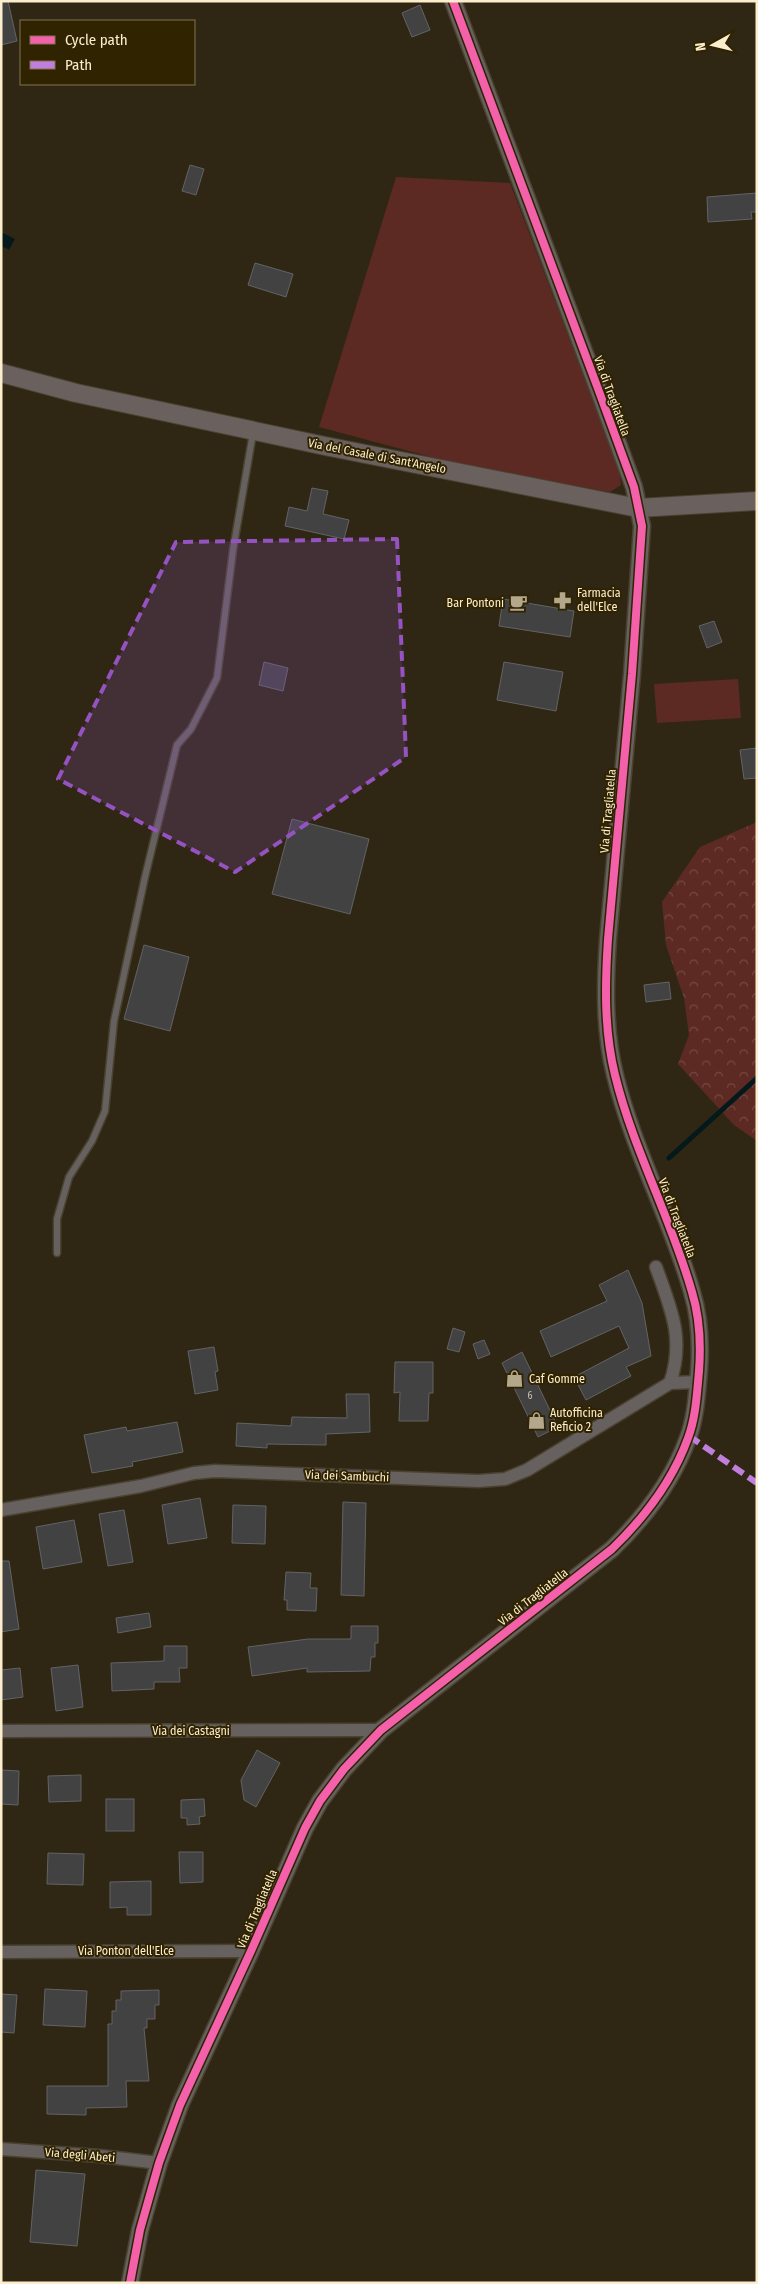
<svg xmlns="http://www.w3.org/2000/svg" width="758" height="2284" font-family="'Fira Sans Condensed',sans-serif">
<defs>
<pattern id="forest-crowns" width="20" height="18" patternUnits="userSpaceOnUse" patternTransform="scale(1.25)"><rect width="20" height="18" fill="#5c2a23"/><path d="M2 6a3 3 0 1 1 6 0M12 15a3 3 0 1 1 6 0" fill="none" stroke="#744942"/></pattern>
<pattern id="water-ripples" width="26" height="14" patternUnits="userSpaceOnUse" patternTransform="scale(1.25)"><rect width="26" height="14" fill="#04191b"/><path d="M2 4q2-2 4 0t4 0M15 11q2-2 4 0t4 0" fill="none" stroke="#2a3b3b"/></pattern>
</defs>
<rect width="100%" height="100%" fill="#2f2713"/>
<!-- green -->
<g fill="#5c2a23">
<path d="M396 177 510 183 619 469 621 485 610 492 476 469 319 427Z"/>
<path d="M738 679 741 718 657 723 654 684Z"/>
</g>
<!-- forest -->
<path fill="url(#forest-crowns)" d="M757 822V1141L734 1125 678 1064 689 1035 684 998 666 945 662 902 700 847Z"/>
<!-- water -->
<path fill="url(#water-ripples)" d="M1 232 15 239 9 250 1 246Z"/>
<g fill="none" stroke-linecap="round" stroke-linejoin="round">
<!-- stream -->
<path stroke="#04191b" stroke-width="5" d="M669 1158 757 1078"/>
</g>
<!-- building -->
<g fill="#424243" stroke="#626366">
<path d="M1 1H8L17 41 1 45Z"/>
<path d="M420 5 430 30 412 37 402 13Z"/>
<path d="M190 165 204 169 196 195 182 191Z"/>
<path d="M757 193V212H751L752 219 708 222 707 197Z"/>
<path d="M255 263 293 274 286 297 248 285Z"/>
<path d="M312 488 328 491 323 514 349 520 344 539 285 526 289 507 307 511Z"/>
<path d="M503 599 574 611 570 637 499 626Z"/>
<path d="M714 621 722 642 707 648 699 626Z"/>
<path d="M264 662 288 668 283 691 259 685Z"/>
<path d="M504 662 563 672 556 711 497 700Z"/>
<path d="M757 748V778L744 779 740 750Z"/>
<path d="M292 819 369 839 350 914 272 894Z"/>
<path d="M144 945 189 957 170 1031 124 1019Z"/>
<path d="M669 982 671 999 646 1002 644 985Z"/>
<path d="M628 1270 642 1303 651 1356 626 1367 631 1376 586 1400 574 1377 629 1348 619 1326 551 1357 540 1331 607 1301 599 1285Z"/>
<path d="M453 1328 465 1332 459 1352 447 1349Z"/>
<path d="M484 1340 490 1354 478 1359 473 1344Z"/>
<path d="M214 1347 218 1371 215 1372 218 1390 195 1394 188 1351Z"/>
<path d="M522 1352 558 1427 538 1437 502 1363Z"/>
<path d="M395 1362H433V1393H429L428 1421H399L400 1392 394 1393Z"/>
<path d="M346 1394H369L370 1432 326 1434V1445L267 1444V1448L236 1446 237 1423 291 1426 292 1417 347 1418Z"/>
<path d="M177 1422 183 1452 132 1462 133 1466 92 1473 84 1435 126 1427 127 1431Z"/>
<path d="M200 1498 207 1538 168 1544 162 1505Z"/>
<path d="M343 1502 366 1503 364 1596 341 1595Z"/>
<path d="M233 1505 266 1506 265 1544 232 1543Z"/>
<path d="M124 1510 133 1562 108 1566 99 1514Z"/>
<path d="M74 1520 82 1562 43 1569 36 1527Z"/>
<path d="M1 1561H9L19 1629 1 1632Z"/>
<path d="M286 1572 311 1573 310 1588H317L316 1611 287 1610V1600H284Z"/>
<path d="M149 1613 151 1627 118 1633 116 1618Z"/>
<path d="M351 1626H378V1643H375V1657H371L370 1671 307 1672V1668L252 1676 248 1647 308 1639H351Z"/>
<path d="M164 1646H187V1668H179L180 1682H154V1689L112 1691 111 1663 164 1661Z"/>
<path d="M78 1665 83 1707 56 1711 51 1668Z"/>
<path d="M20 1668 23 1697 1 1700V1670Z"/>
<path d="M257 1750 280 1763 256 1807 244 1800 241 1780Z"/>
<path d="M1 1770 19 1771 18 1805 1 1804Z"/>
<path d="M81 1775V1801L49 1802 48 1776Z"/>
<rect x="106" y="1799" width="28" height="32"/>
<path d="M204 1799 205 1816 199 1817 200 1824 187 1825V1818H181V1800Z"/>
<path d="M179 1852H203V1882L180 1883Z"/>
<path d="M48 1853 84 1854 83 1885 47 1884Z"/>
<path d="M151 1881V1915H127V1907L110 1908V1882Z"/>
<path d="M45 1989 87 1991 85 2027 43 2025Z"/>
<path d="M159 1990V2005H155V2019H147V2028H144L149 2081H126L127 2107 86 2108V2115L47 2114V2086H108V2024H112V2011H116V2000H121V1991Z"/>
<path d="M1 1994 17 1995 14 2033 1 2032Z"/>
<path d="M36 2170 85 2174 77 2246 30 2242Z"/>
</g>
<g fill="none" stroke-linecap="round" stroke-linejoin="round">
<defs>
<path id="service" d="M57 1253V1219L69 1177 92 1141 105 1111 114 1021 145 877 177 745 191 729 217 678 233 550 253 433"/>
<g id="minor">
<path d="M656 1267C671 1309 685 1339 670 1383"/>
<path d="M1 1510 141 1486 194 1473 215 1471 478 1481 505 1479 527 1470 670 1383 698 1382"/>
<path d="M1 1731 381 1730"/>
<path d="M1 1952 251 1951"/>
<path d="M1 2149 100 2156 159 2163"/>
</g>
<path id="tertiary" d="M130 2283 140 2230 159 2163 180 2105 251 1951 305 1828 320 1801 344 1769 381 1730 612 1549C644 1518 673 1480 688 1438 696 1417 697 1392 699 1371 701 1344 700 1318 692 1292 671 1218 633 1149 615 1075 604 1031 605 984 608 939L632 674 642 526 634 487 600 394 453 1"/>
<path id="secondary" d="M1 373 76 393 325 446 638 508 757 501"/>
</defs>
<!-- service casing -->
<use href="#service" stroke="#494230" stroke-width="9"/>
<!-- minor casing -->
<use href="#minor" stroke="#494230" stroke-width="15"/>
<!-- tertiary casing -->
<use href="#tertiary" stroke="#494230" stroke-width="19"/>
<!-- secondary casing -->
<use href="#secondary" stroke="#494230" stroke-width="20"/>
<!-- service -->
<use href="#service" stroke="#66605f" stroke-width="6"/>
<!-- minor -->
<use href="#minor" stroke="#66605f" stroke-width="12"/>
<!-- tertiary -->
<use href="#tertiary" stroke="#66605f" stroke-width="16"/>
<!-- secondary -->
<use href="#secondary" stroke="#6a615f" stroke-width="18"/>
<!-- quiet -->
<path stroke="#c07fdc" stroke-width="6" stroke-dasharray="12 6" stroke-linecap="butt" d="M689 1436 757 1483"/>
<defs>
<path id="cycleway" d="M130 2283 140 2230 159 2163 180 2105 251 1951 305 1828 320 1801 344 1769 381 1730 612 1549C644 1518 673 1480 688 1438 696 1417 697 1392 699 1371 701 1344 700 1318 692 1292 671 1218 633 1149 615 1075 604 1031 605 984 608 939L632 674 642 526 634 487 600 394 453 1"/>
</defs>
<!-- cycleway casing -->
<use href="#cycleway" stroke="#302300" stroke-width="11"/>
<!-- cycleway -->
<use href="#cycleway" stroke="#f560ab" stroke-width="8"/>
</g>
<!-- marked area -->
<path fill="#9553c2" fill-opacity="0.2" stroke="#9553c2" stroke-width="4" stroke-dasharray="10 6" stroke-linejoin="round" d="M397 539 406 757 235 872 58 779 176 542Z"/>
<!-- icons -->
<defs>
<symbol id="pharmacy-bare" viewBox="-9 -9 18 18"><path d="M-2-6h4v4h4v4h-4v4h-4v-4h-4v-4h4Z" fill="#b4a88c" stroke="#302300" stroke-width="2.5" paint-order="stroke"/></symbol>
<symbol id="cafe-bare" viewBox="-9 -9 18 18"><path d="M-5.5-4.5H6V0H3Q3 3.5 0 3.5H-2.5Q-5.5 3.5-5.5 0ZM3-3.2v2h1.7v-2ZM-6 4.5H4V6H-6Z" fill="#b4a88c" stroke="#302300" stroke-width="2.5" paint-order="stroke"/></symbol>
<symbol id="shop-bare" viewBox="-9 -9 18 18"><path d="M-5-2.5h2.3a2.7 3.5 0 0 1 5.4 0H5L5.5 6h-11ZM-1.5-2.5h3a1.5 2.3 0 0 0-3 0Z" fill="#b4a88c" stroke="#302300" stroke-width="2.5" paint-order="stroke"/></symbol>
</defs>
<g fill-rule="evenodd">
<use href="#pharmacy-bare" x="550" y="588" width="25" height="25"/>
<use href="#cafe-bare" x="506" y="590" width="25" height="25"/>
<use href="#shop-bare" x="502" y="1366" width="25" height="25"/>
<use href="#shop-bare" x="524" y="1408" width="25" height="25"/>
</g>
<g text-anchor="middle" stroke-width="4" stroke-linejoin="round" paint-order="stroke">
<!-- number labels -->
<g font-size="10" fill="#cec2aa">
<text x="530" y="1399">6</text>
</g>
<!-- street labels -->
<g font-size="12" fill="#fcedcd" stroke="#302300">
<text transform="translate(612 396) rotate(70)" y="4">Via di Tragliatella</text>
<text transform="translate(377 456) rotate(11)" y="4">Via del Casale di Sant'Angelo</text>
<text transform="translate(608 811) rotate(-85)" y="4">Via di Tragliatella</text>
<text transform="translate(677 1218) rotate(69)" y="4">Via di Tragliatella</text>
<text transform="translate(347 1476) rotate(2)" y="4">Via dei Sambuchi</text>
<text transform="translate(533 1597) rotate(-38)" y="4">Via di Tragliatella</text>
<text x="191" y="1735">Via dei Castagni</text>
<text transform="translate(257 1909) rotate(-67)" y="4">Via di Tragliatella</text>
<text x="126" y="1955">Via Ponton dell'Elce</text>
<text transform="translate(80 2155) rotate(5)" y="4">Via degli Abeti</text>
</g>
<!-- poi labels -->
<g font-size="12" fill="#fcedcd" stroke="#302300" text-anchor="start">
<text x="577" y="597">Farmacia<tspan x="577" dy="14">dell'Elce</tspan></text>
<text x="504" y="607" text-anchor="end">Bar Pontoni</text>
<text x="529" y="1383">Caf Gomme</text>
<text x="550" y="1417">Autofficina<tspan x="550" dy="14">Reficio 2</tspan></text>
</g>
</g>
<!-- border -->
<rect width="758" height="2284" fill="none" stroke="#fcedcd" stroke-width="5"/>
<!-- legend -->
<rect x="20" y="20" width="175" height="65" fill="#302300" stroke="#827452"/>
<rect x="30" y="36" width="25" height="8" fill="#f560ab" stroke="#827452"/>
<text x="65" y="45" font-size="15" fill="#fcedcd">Cycle path</text>
<rect x="30" y="61" width="25" height="8" fill="#c07fdc" stroke="#827452"/>
<text x="65" y="70" font-size="15" fill="#fcedcd">Path</text>
<!-- north arrow -->
<g transform="translate(713 45) rotate(262)" stroke="#302300" stroke-width="4" paint-order="stroke">
<path d="M0-4L9 19L0 12L-9 19Z" fill="#fcedcd"/>
<text y="-8" font-size="14" font-weight="bold" text-anchor="middle" fill="#fcedcd">N</text>
</g>
</svg>
